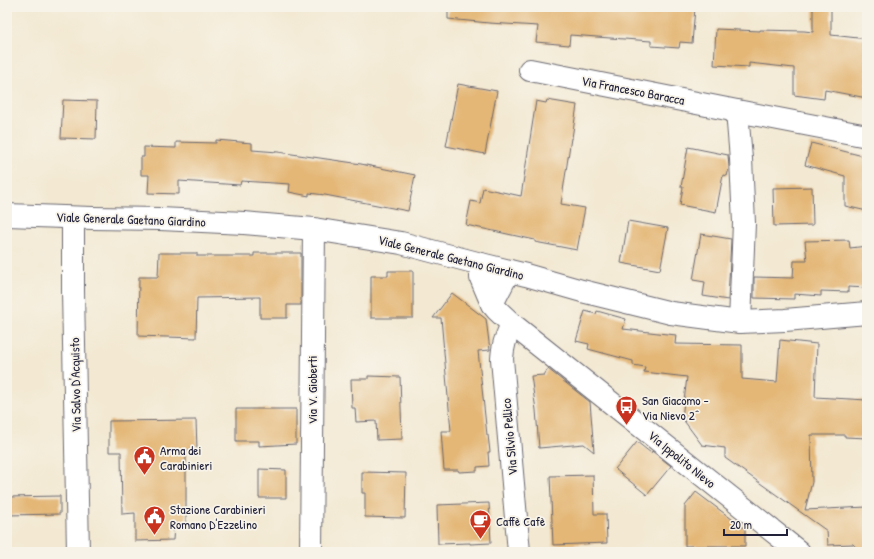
<svg xmlns="http://www.w3.org/2000/svg" width="874" height="559" font-family="'Patrick Hand',sans-serif">
<rect width="100%" height="100%" fill="#f7f3e8"/>
<filter id="ink" filterUnits="userSpaceOnUse"><feTurbulence type="fractalNoise" baseFrequency=".025" numOctaves="2"/><feDisplacementMap in="SourceGraphic" scale="8" xChannelSelector="R" yChannelSelector="G"/><feConvolveMatrix kernelMatrix="1 2 1 2 8 2 1 2 1" color-interpolation-filters="sRGB"/></filter>
<filter id="wash" filterUnits="userSpaceOnUse"><feTurbulence type="fractalNoise" baseFrequency=".012" numOctaves="4" result="noise"/><feDisplacementMap in="SourceGraphic" scale="16" xChannelSelector="R" yChannelSelector="G"/><feGaussianBlur stdDeviation="0.9" result="paint"/><feColorMatrix in="noise" values="0 0 0 0 0 0 0 0 0 0 0 0 0 0 0 0 0 1.4 0 .05"/><feComposite in="paint" operator="in"/></filter>
<g filter="url(#wash)">
<rect width="100%" height="100%" fill="#f3e9d3"/>
<!-- green -->
<path fill="#87ca83" stroke="#54765f" d="M7 277H9L10 371H7Z"/>
<g id="blocks">
<!-- building -->
<g fill="#e4b777">
<path d="M448 7H680L695 8 692 43 680 42 679 48 651 46V41L570 35 569 45 536 42 538 26 489 23 448 19Z"/>
<path d="M813 7H831V35L867 39V98L825 90 824 99 794 95V68L749 63V67L714 65 716 29 760 31V30L804 31 813 32Z"/>
<path d="M458 84 497 91 485 154 446 146Z"/>
<path d="M63 100 97 101 96 139 61 138Z"/>
<path d="M547 100 577 105 572 138H571L561 204 585 208 577 250 535 242V240L466 225 471 201 480 203 483 188 521 196 536 101 546 103Z"/>
<path d="M216 140 252 143V150L278 152 361 164 415 175 408 211 325 195 309 193V196L289 192 290 184 241 181 240 185 179 181V194L148 193 149 175H141V157H144V147L176 148V142L216 143Z"/>
<path d="M811 143 867 157V211L845 206V176L805 165Z"/>
<path d="M688 147 728 155 729 168 727 176 723 175 716 212 680 205 683 187H681Z"/>
<path d="M812 187 813 225 774 226 773 188Z"/>
<path d="M628 221 668 228 660 270 621 263Z"/>
<path d="M701 234 731 239 728 300 703 296 705 282 693 280Z"/>
<path d="M849 240 850 248 867 246V288L848 287V292L821 291V296L794 294V299L754 298V277L793 278 794 261H807L805 241Z"/>
<path d="M159 253H197V256H254V253H301V305H287V318H260V297L197 298 196 338 138 336 139 277H158Z"/>
<path d="M388 271H413V318H371V276H388Z"/>
<path d="M452 293 486 319 490 350 478 351 487 435H488L490 452H488L489 466 477 467V471L459 472 458 470H444L441 431H451L441 318H433Z"/>
<path d="M585 311 596 314 597 311 626 319 623 329 676 335 675 344 742 345V379L777 382 780 340 817 344 815 397 867 400V438L845 437V435H811L812 482 805 510 867 507V552H860L853 544 828 545 827 531 725 458V448L702 445 682 418 687 377 644 372 645 367 633 365V361L588 349 589 344 576 341Z"/>
<path d="M548 369 590 402 594 452 584 444 539 448 536 410 531 376 544 375Z"/>
<path d="M368 376 400 377 402 439 377 440 376 421 356 422 355 408H352L351 379H368Z"/>
<path d="M236 409H296V444L259 446V441H236Z"/>
<path d="M196 420 197 450H186V524L174 526 173 540 135 541V513L122 514 121 452H109V421Z"/>
<path d="M637 442 651 453 652 451 671 466 647 495 615 469Z"/>
<path d="M259 469 286 470V498H259Z"/>
<path d="M362 472 406 473 405 518 365 517V493H362Z"/>
<path d="M593 475 594 514H606L607 543 553 545 550 476Z"/>
<path d="M696 492 745 529V546H685V506Z"/>
<path d="M60 496V514L7 515V497Z"/>
<path d="M489 503 491 543 470 544V543L438 544 437 505Z"/>
</g>
</g>
</g>
<g filter="url(#ink)">
<use href="#blocks" fill-opacity="0" stroke="#6b6870" stroke-width="1"/>
<g fill="none" stroke-linecap="round" stroke-linejoin="round">
<defs>
<g id="street">
<path d="M530 70 737 111 867 136"/>
<path d="M737 111 741 159 744 223 740 322"/>
<path d="M73 218V291L78 552"/>
<path d="M481 264V278L492 304 497 310 512 324 799 552"/>
<path d="M492 304 509 271"/>
<path d="M512 324C506 338 503 343 502 359L519 552"/>
<path d="M311 552 314 229"/>
</g>
<path id="secondary" d="M7 215 92 218 160 219 244 223 314 229 401 243 481 264 526 275 582 291 671 313 740 322 785 320 867 313"/>
</defs>
<!-- street casing -->
<use href="#street" stroke="#6b6870" stroke-width="24"/>
<!-- secondary casing -->
<use href="#secondary" stroke="#6b6870" stroke-width="24"/>
<!-- street -->
<use href="#street" stroke="#fff" stroke-width="22"/>
<!-- secondary -->
<use href="#secondary" stroke="#fff" stroke-width="22"/>
</g>
</g>
<!-- icons -->
<defs>
<symbol id="bus-pin" viewBox="-11 -11 22 30"><path d="M0 17L-7.5 6A9.5 9.5 0 1 1 7.5 6Z" fill="#c8321e" stroke="#f7f3e8"/><path d="M-5-6H5V4H4V6H2V4H-2V6H-4V4H-5ZM-3.5-4V0h7V-4ZM-3.5 1.2v1.5H-2V1.2ZM2 1.2v1.5H3.5V1.2Z" fill="#fff"/></symbol>
<symbol id="civic-pin" viewBox="-11 -11 22 30"><path d="M0 17L-7.5 6A9.5 9.5 0 1 1 7.5 6Z" fill="#c8321e" stroke="#f7f3e8"/><path d="M-.6-6.5H3V-4.5H.6V-3L4-1V1h2V6H-6V1h2V-1L-.6-3ZM-1.2 2.5V6h2.4V2.5Z" fill="#fff"/></symbol>
<symbol id="cafe-pin" viewBox="-11 -11 22 30"><path d="M0 17L-7.5 6A9.5 9.5 0 1 1 7.5 6Z" fill="#c8321e" stroke="#f7f3e8"/><path d="M-5.5-4.5H6V0H3Q3 3.5 0 3.5H-2.5Q-5.5 3.5-5.5 0ZM3-3.2v2h1.7v-2ZM-6 4.5H4V6H-6Z" fill="#fff"/></symbol>
</defs>
<g fill-rule="evenodd">
<use href="#bus-pin" x="614" y="394" width="25" height="34"/>
<use href="#civic-pin" x="132" y="444" width="25" height="34"/>
<use href="#civic-pin" x="142" y="504" width="25" height="34"/>
<use href="#cafe-pin" x="468" y="508" width="25" height="34"/>
</g>
<g text-anchor="middle" stroke-width="3.5" stroke-linejoin="round" paint-order="stroke">
<!-- street labels -->
<g font-size="13" fill="#22223b" stroke="#f7f3e8">
<text transform="translate(633 90) rotate(11)" y="5">Via Francesco Baracca</text>
<text transform="translate(131 219) rotate(2)" y="5">Viale Generale Gaetano Giardino</text>
<text transform="translate(451 257) rotate(14)" y="5">Viale Generale Gaetano Giardino</text>
<text transform="translate(75 385) rotate(-91)" y="5">Via Salvo D'Acquisto</text>
<text transform="translate(312 390) rotate(-90)" y="5">Via V. Gioberti</text>
<text transform="translate(509 437) rotate(-95)" y="5">Via Silvio Pellico</text>
<text transform="translate(682 459) rotate(39)" y="5">Via Ippolito Nievo</text>
</g>
<!-- poi labels -->
<g font-size="13" fill="#22223b" stroke="#f7f3e8" text-anchor="start">
<text x="642" y="405">San Giacomo -<tspan x="642" dy="15">Via Nievo 2^</tspan></text>
<text x="160" y="455">Arma dei<tspan x="160" dy="15">Carabinieri</tspan></text>
<text x="170" y="514">Stazione Carabinieri<tspan x="170" dy="15">Romano D'Ezzelino</tspan></text>
<text x="496" y="526">Caffè Cafè</text>
</g>
</g>
<!-- margin -->
<rect width="874" height="559" fill="none" stroke="#f7f3e8" stroke-width="24"/>
<!-- scale -->
<path d="M724 529v6h63v-6" fill="none" stroke="#22223b" stroke-width="2"/>
<text x="730" y="529" font-size="12" fill="#22223b" stroke="#f7f3e8" stroke-width="3" paint-order="stroke">20 m</text>
</svg>
